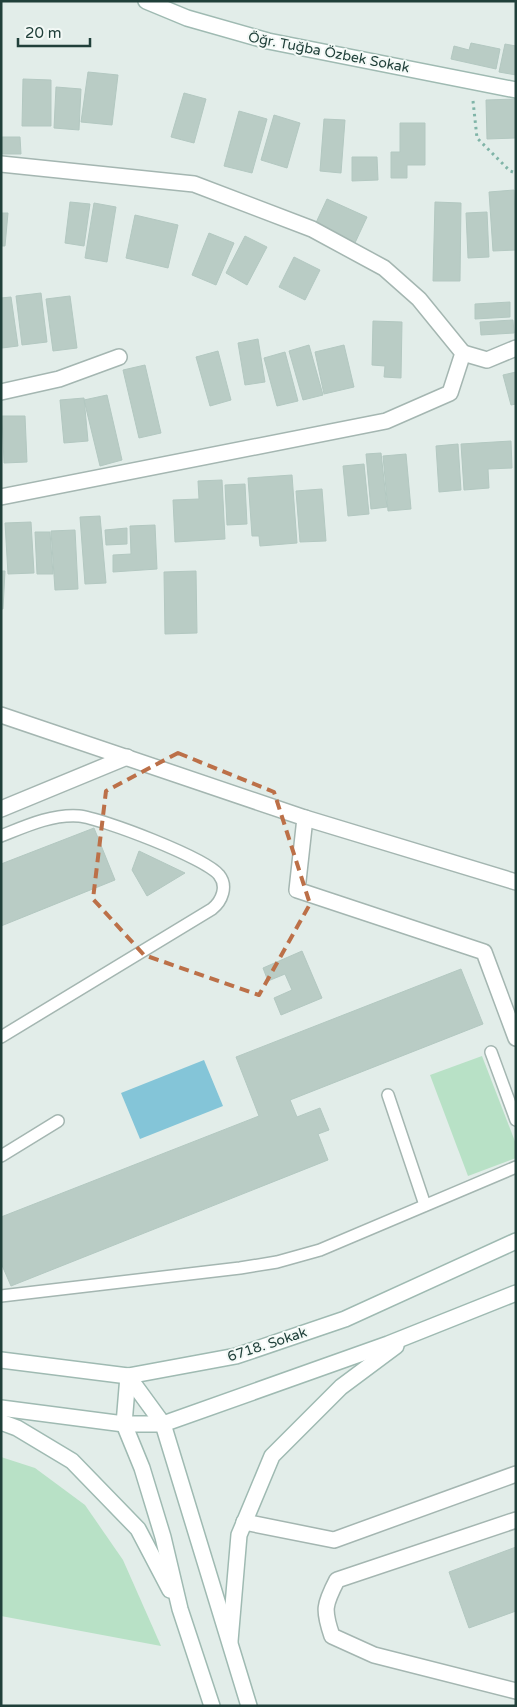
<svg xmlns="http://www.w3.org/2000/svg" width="517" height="1707" font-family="'Varela Round',sans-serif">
<rect width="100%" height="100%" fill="#e2ede9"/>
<!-- green -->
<g fill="#b8e1c6">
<path d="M482 1056 516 1144V1158L468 1176 430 1075Z"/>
<path d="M1 1457 35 1468 85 1505 123 1560 161 1646 1 1616Z"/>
</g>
<!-- water -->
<path fill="#84c5d8" d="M204 1060 223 1106 140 1139 121 1093Z"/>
<!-- building -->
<g fill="#b9ccc5" stroke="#b3c8c1">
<path d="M471 43 500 49 496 69 451 59 454 46 469 50Z"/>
<path d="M505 44 516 46V75L499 72Z"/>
<path d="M88 72 118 75 112 125 81 122Z"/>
<path d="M23 79 51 80V126H22Z"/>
<path d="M56 87 81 89 79 130 54 128Z"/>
<path d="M184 93 206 99 194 143 171 137Z"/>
<path d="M516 99V138L487 139 486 100Z"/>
<path d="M239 111 267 119 252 173 224 166Z"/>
<path d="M274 115 300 123 287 168 261 160Z"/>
<path d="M324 119 345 120 341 173 320 171Z"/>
<path d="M400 123H425V165H407V178H391V152H400Z"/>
<path d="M2 137H20L21 154H2Z"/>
<path d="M352 157H377L378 180 352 181Z"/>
<path d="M514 190 516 250 493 251 489 192Z"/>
<path d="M327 199 367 217 354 245 314 227Z"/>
<path d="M70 202 90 204 84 246 65 243Z"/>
<path d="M435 202 461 203 460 281H433Z"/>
<path d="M94 203 116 207 107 262 85 258Z"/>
<path d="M487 212 489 257 468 258 466 213Z"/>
<path d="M1 213H8L5 246H1Z"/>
<path d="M135 215 178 225 168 268 126 258Z"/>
<path d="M209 233 234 243 216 285 192 275Z"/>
<path d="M245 236 267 247 247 285 226 273Z"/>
<path d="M294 257 320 270 305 300 279 287Z"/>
<path d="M41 293 47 342 22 345 16 296Z"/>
<path d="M70 296 77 348 53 351 46 299Z"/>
<path d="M11 297 18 346 2 348 1 298Z"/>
<path d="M510 302V317L475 319V304Z"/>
<path d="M513 320 514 333 481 335 480 322Z"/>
<path d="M373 321 402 322 401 378 384 377 385 366 372 365Z"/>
<path d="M258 339 265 382 245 385 238 343Z"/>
<path d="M309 345 323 395 303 400 289 351Z"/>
<path d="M344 345 354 387 324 394 315 352Z"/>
<path d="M218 351 231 400 210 406 196 357Z"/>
<path d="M285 352 298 401 277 406 264 358Z"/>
<path d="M145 365 161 433 139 438 123 370Z"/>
<path d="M516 372V404L511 405 503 375Z"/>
<path d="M107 395 122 460 100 466 84 400Z"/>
<path d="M84 398 88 441 64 443 60 400Z"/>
<path d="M2 416H25L27 462 4 463Z"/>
<path d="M511 441 512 468 488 469 489 488 464 490 461 444Z"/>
<path d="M458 444 461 490 439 492 436 446Z"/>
<path d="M381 453 387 507 371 509 366 454Z"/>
<path d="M406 454 411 509 388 511 383 456Z"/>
<path d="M364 464 369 514 348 516 343 466Z"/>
<path d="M292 475 297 543 260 546 259 536H252L248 478Z"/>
<path d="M222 480 225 539 175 542 173 500 199 499 198 481Z"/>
<path d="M245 484 247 524 227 525 225 485Z"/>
<path d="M322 489 326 541 300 542 296 491Z"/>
<path d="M100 516 106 583 85 584 80 517Z"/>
<path d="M31 522 34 573 8 574 5 523Z"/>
<path d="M155 525 157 569 113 572V555L131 554 130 526Z"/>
<path d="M127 528V544L106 545 105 530Z"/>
<path d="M75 530 78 589 55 590 51 531Z"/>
<path d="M35 532H50L53 574H37Z"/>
<path d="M1 571H5L3 609H1Z"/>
<path d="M196 571 197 633 165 634 164 572Z"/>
<path d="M94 828 115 880 1 926V864Z"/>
<path d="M139 851 185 873 147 896 132 870Z"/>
<path d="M302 951 322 998 281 1015 274 998 292 990 285 974 268 981 263 968Z"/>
<path d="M461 969 483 1024 290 1100 297 1117 320 1108 329 1130 318 1134 328 1160 11 1286 1 1263V1217L259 1116 236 1057Z"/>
<path d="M516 1547V1611L469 1628 449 1572Z"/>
</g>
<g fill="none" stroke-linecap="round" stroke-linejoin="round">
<defs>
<g id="lane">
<path d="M1 836C26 826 52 814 79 816 101 818 206 858 219 875 228 886 222 901 212 909L1 1037"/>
<path d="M491 1052 516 1120"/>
<path d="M388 1095 425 1205"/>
<path d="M1 1156 58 1121"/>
<path d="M1 1296 240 1268 277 1262 320 1250 516 1167"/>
</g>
<g id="street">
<path d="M1 164 194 184 312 229 384 268 419 299 463 353 450 393 386 421 1 497"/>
<path d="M463 353 487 360 516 348"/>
<path d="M1 392 59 379 119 357"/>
<path d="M1 715 305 818 516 882"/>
<path d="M1 809 127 757"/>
<path d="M305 818 297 890 484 952 516 1038"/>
<path d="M516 1520 337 1580C324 1605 323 1610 332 1636L374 1655 516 1691"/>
<path d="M244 1522 334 1540 516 1474"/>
</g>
<g id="secondary">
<path d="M146 1 187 18 268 41 516 90"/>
<path d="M1 1360 128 1376 236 1356 345 1319 516 1241"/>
<path d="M128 1376 163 1424 249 1706"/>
<path d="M128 1376 124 1424 142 1468 163 1537 180 1609 212 1706"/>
<path d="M1 1408 124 1424H163L388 1344 516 1293"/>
<path d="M1 1422 17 1428 72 1461 138 1529 170 1590"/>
<path d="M230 1641 239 1535 272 1456 341 1387 396 1346"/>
</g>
</defs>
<!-- lane casing -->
<use href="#lane" stroke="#a4b6b1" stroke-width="14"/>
<!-- street casing -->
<use href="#street" stroke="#a4b6b1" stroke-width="18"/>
<!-- secondary casing -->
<use href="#secondary" stroke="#9fbab2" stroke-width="18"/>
<!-- path -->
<path stroke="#7fb4a7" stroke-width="3" stroke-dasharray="2.5 4" stroke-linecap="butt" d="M473 101 477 138 510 171 516 173"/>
<!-- lane -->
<use href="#lane" stroke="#fff" stroke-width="11"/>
<!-- street -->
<use href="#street" stroke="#fff" stroke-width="15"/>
<!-- secondary -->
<use href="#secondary" stroke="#fff" stroke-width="15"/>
</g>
<!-- marked area -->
<path fill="none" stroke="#bc7048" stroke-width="4" stroke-dasharray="10 6" stroke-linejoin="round" d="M178 753 274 792 310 904 259 995 144 955 93 899 106 791Z"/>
<g text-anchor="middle" stroke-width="4" stroke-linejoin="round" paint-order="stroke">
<!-- street labels -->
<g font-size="14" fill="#20403a" stroke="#f3f9f6">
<text transform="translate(329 52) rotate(11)" y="5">Öğr. Tuğba Özbek Sokak</text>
<text transform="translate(267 1344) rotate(-18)" y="5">6718. Sokak</text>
</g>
</g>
<!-- border -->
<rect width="517" height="1707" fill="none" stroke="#20403a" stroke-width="5"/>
<!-- scale -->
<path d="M18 38v8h72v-8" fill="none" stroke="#20403a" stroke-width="2.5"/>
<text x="25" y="38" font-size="15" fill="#20403a" stroke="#f3f9f6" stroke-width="4" paint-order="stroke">20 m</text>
</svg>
